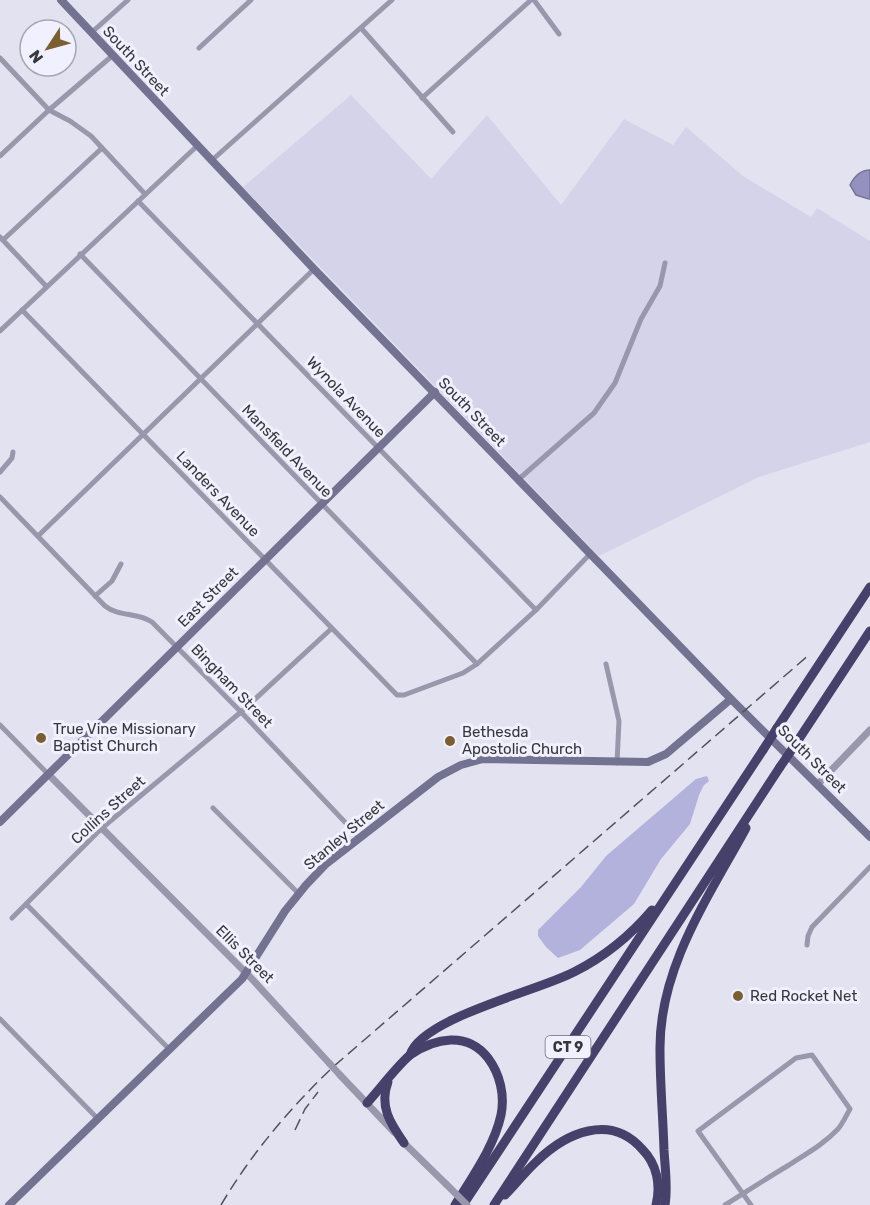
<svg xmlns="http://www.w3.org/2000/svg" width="870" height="1205" font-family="Rubik,sans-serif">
<rect width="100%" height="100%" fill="#e3e2f1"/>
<!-- built -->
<path fill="#d4d3e9" d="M351 95 431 179 487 115 561 205 624 119 673 145 686 127 743 176 811 217 817 208 870 241V442L759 477 599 556 243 187Z"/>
<!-- green -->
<path fill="#b3b2dd" d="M707 776 709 781 704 785 699 795 690 824 661 859 634 904 580 950 558 958 546 947 538 936V930L581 887 606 856 696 779Z"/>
<!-- water -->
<path fill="#9491c0" stroke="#787698" stroke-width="1.5" d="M870 170V199H869L856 195 850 185C854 177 860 170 870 170Z"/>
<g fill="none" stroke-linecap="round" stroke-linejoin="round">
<!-- minor -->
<g stroke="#9897ac" stroke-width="5">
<path d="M534 0 559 34"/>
<path d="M361 28 453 132"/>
<path d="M91 33 128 0"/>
<path d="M199 48 251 0"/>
<path d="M0 58 49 110 70 121 91 136 145 194"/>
<path d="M422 98 531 0"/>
<path d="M0 156 49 110 112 56"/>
<path d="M211 161 392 0"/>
<path d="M138 201 536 610"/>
<path d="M0 237 46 286"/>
<path d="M3 240 102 148"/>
<path d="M80 254 477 664"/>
<path d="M22 310 397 695H404L463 673 477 664 536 610 591 553"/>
<path d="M0 331 197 146"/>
<path d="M0 472 12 458 13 452"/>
<path d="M519 479 594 413 615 383 641 319 660 286 665 263"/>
<path d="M0 497 105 606C119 617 137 612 152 622L241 712 359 837"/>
<path d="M38 536 314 269"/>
<path d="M95 596 112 581 121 564"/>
<path d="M606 664 619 721 617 763"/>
<path d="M0 725 48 774"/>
<path d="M213 808 299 894"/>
<path d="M26 904 170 1050"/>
<path d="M12 918 102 828 241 712 331 629"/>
<path d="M807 945 808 936 812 927 870 867"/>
<path d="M0 1019 98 1119"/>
<path d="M725 1205C746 1192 767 1178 789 1165 806 1154 824 1144 838 1129 843 1123 846 1116 850 1109L812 1055 796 1058 698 1131 751 1205"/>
</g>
<!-- tertiary -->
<g stroke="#9897ac" stroke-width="7">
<path d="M48 774 251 978 330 1064"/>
<path d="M818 784 870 730"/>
<path d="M340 1075 394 1132"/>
<path d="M401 1140 446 1184"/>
</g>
<!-- secondary -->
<g stroke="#737290" stroke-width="8">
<path d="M61 0 314 269 731 699 870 837"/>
<path d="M0 822 435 392"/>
<path d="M9 1205 242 979 285 911 306 885 326 864 438 777 461 765 483 759 648 762 666 754 731 699"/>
</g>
<!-- motorway -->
<g stroke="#45416a" stroke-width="9">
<path d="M777 728 870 587"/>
<path d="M795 745 870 631"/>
<path d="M410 1055C421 1018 538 991 574 972 604 957 630 936 652 910"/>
<path d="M388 1082C379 1106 390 1123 404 1143"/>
<path d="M367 1103C378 1091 398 1065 410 1055 435 1038 467 1031 488 1058 500 1074 505 1095 501 1115 494 1147 472 1177 455 1205"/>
<path d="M505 1195C516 1184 525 1172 537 1161 566 1133 610 1113 642 1149 657 1164 661 1185 656 1205"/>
<path d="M463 1205 763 750"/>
<path d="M494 1205 780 767"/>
<path d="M665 1205C668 1187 665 1168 664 1150 663 1117 660 1084 660 1050 659 968 708 898 746 828"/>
</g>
<!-- rail -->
<g stroke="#525258" stroke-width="1.5" stroke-dasharray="12 6" stroke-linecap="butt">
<path d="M295 1130 305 1109 318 1092"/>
<path d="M221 1205C251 1154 290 1108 333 1067L810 654"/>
</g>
<!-- tertiary-bridge -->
<g stroke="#9897ac" stroke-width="7">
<path d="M330 1064 340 1075"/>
<path d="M446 1184 467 1205"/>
</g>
<!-- motorway-bridge -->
<g stroke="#45416a" stroke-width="9">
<path d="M763 750 777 728"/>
<path d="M780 767 795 745"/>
</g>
</g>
<!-- markers -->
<g fill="#7b5e32" stroke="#f0f0fe" stroke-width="2">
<circle cx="41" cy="738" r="6"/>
<circle cx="450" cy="741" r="6"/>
<circle cx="738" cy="996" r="6"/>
</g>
<g text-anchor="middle" stroke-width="6" stroke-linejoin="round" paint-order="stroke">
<!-- shield labels -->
<rect fill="#f0f0fe" stroke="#6e6e76" stroke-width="1.5" x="545.5" y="1036" width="45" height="22" rx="4.5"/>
<g font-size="14" font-weight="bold" fill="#36363b">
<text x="568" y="1052">CT 9</text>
</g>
<!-- street labels -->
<g font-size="15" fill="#36363b" stroke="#f0f0fe">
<text transform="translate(136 61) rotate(47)" y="5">South Street</text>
<text transform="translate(346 397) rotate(46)" y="5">Wynola Avenue</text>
<text transform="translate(472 412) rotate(46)" y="5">South Street</text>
<text transform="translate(287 451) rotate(46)" y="5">Mansfield Avenue</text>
<text transform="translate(218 494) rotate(46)" y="5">Landers Avenue</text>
<text transform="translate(208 597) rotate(-45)" y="5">East Street</text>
<text transform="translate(232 686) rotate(46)" y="5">Bingham Street</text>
<text transform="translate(812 759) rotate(45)" y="5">South Street</text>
<text transform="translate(108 810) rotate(-42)" y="5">Collins Street</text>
<text transform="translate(344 835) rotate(-40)" y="5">Stanley Street</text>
<text transform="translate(245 954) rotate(45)" y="5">Ellis Street</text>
</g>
<!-- poi labels -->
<g font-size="15" fill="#36363b" stroke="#f0f0fe" text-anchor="start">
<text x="53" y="734">True Vine Missionary<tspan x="53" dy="17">Baptist Church</tspan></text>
<text x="462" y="737">Bethesda<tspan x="462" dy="17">Apostolic Church</tspan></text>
<text x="750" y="1001">Red Rocket Net</text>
</g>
</g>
<!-- north arrow -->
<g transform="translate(48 48) rotate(234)"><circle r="28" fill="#f0f0fe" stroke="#a6a6b0" stroke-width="1.5"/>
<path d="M0-4.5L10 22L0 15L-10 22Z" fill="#7b5e32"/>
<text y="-9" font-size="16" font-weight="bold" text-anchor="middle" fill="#36363b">N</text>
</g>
</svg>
